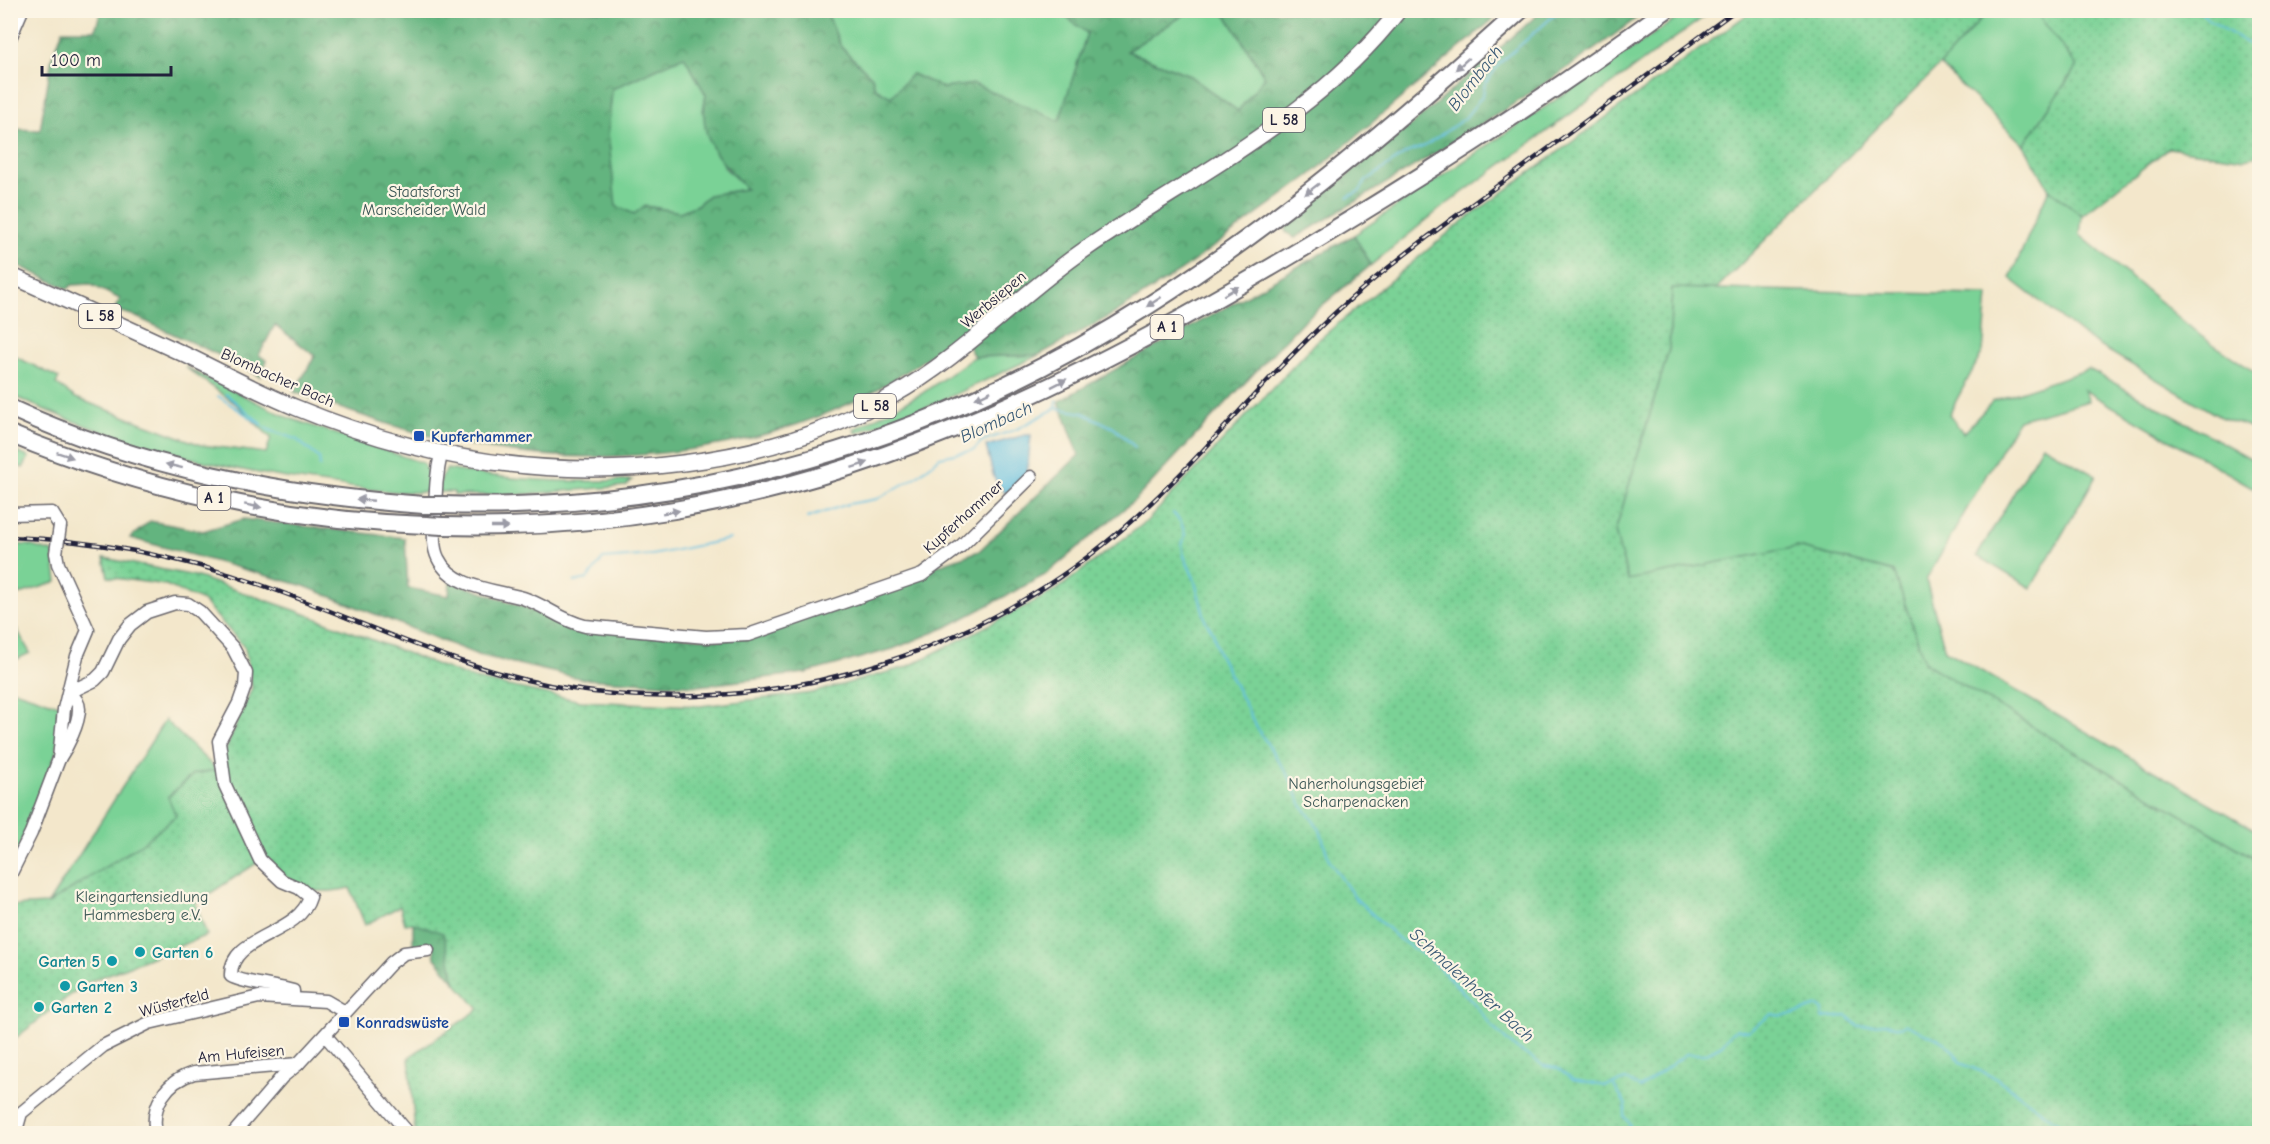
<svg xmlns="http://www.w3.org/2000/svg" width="2270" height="1144" font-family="'Comic Neue',sans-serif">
<defs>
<pattern id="forest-crowns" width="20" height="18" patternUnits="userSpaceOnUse" patternTransform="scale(1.5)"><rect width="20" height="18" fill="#63b47f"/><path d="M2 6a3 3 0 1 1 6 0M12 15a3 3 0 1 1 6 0" fill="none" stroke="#519269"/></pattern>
<pattern id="park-dots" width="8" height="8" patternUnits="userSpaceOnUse" patternTransform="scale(1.5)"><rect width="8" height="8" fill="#7ad296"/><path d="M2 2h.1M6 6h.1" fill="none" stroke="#69b482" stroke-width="1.8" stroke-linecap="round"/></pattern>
</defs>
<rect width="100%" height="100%" fill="#fcf5e5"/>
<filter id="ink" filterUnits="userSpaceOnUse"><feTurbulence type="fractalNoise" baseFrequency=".0167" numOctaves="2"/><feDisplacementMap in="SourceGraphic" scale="12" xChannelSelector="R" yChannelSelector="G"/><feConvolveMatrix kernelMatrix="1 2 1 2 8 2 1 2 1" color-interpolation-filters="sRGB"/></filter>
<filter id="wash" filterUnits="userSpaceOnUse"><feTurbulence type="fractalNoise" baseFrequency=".008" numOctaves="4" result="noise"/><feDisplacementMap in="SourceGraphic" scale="24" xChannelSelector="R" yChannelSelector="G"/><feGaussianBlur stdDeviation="1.35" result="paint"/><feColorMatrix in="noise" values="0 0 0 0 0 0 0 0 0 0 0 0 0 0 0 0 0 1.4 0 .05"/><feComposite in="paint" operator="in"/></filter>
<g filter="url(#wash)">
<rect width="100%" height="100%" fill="#f3e7cb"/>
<!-- grass -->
<g fill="#7ad296" stroke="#4e7a68" stroke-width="1.5">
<path d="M2035 10 2077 66 2024 145 1940 65 1988 11Z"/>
<path d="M826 11H1058L1087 33 1060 121 974 85 943 88 912 74 891 98 875 88 872 77 841 47Z"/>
<path d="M1190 11H1221L1228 18 1265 77 1238 111 1187 74 1127 51Z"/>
<path d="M1688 11H1712L1440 209 1371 265 1354 235Z"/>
<path d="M684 56 706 95 703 111 725 168 747 189 709 195 697 205 680 212 646 206 634 214 615 206 608 133 612 89Z"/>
<path d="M2049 189 2082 215 2080 235 2201 336 2259 375V430L2220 417 2088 339 2010 278Z"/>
<path d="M1672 288 1988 295 1983 351 1949 414 1963 433 1993 401 2089 369 2259 463V491L2084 390 2089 401 2018 420 1926 580 1945 650 2259 832V861L1925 663 1894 572 1797 547 1628 580 1615 532 1669 349Z"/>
<path d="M10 354 59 378 56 384 76 398 201 445 266 453 271 438 236 404 185 367 289 418 423 463 429 476 430 492C398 494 366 489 334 485 223 471 113 442 11 395Z"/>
<path d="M1039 355 935 404 856 433 854 429 921 394 974 357Z"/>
<path d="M2042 445 2096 476 2031 588 1977 556Z"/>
<path d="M10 449 29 457 23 468 11 463Z"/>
<path d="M447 469C507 480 571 483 632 480L626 486 516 495H454V492H438L441 478Z"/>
<path d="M10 544 28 545 53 552 57 582 11 597Z"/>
<path d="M10 617 30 653 11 662H10Z"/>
<path d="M11 689 59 705 57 751 16 854 11 858Z"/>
<path d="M165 720 217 770 193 774 169 796 177 815 140 845 48 904Z"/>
</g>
<!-- forest -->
<g fill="url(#forest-crowns)" stroke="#426b5d" stroke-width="1.5" fill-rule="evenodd">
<path d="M101 11H831H826L841 47 872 77 875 88 891 97 912 74 943 88 974 84 1059 121 1087 33 1058 11H1190L1127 51 1187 74 1238 111 1265 77 1228 18 1221 11H1503L1313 173 1182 270 1115 313 1039 355 974 357 961 333C925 360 888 386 846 405 738 455 597 468 480 447 416 436 355 413 294 392L315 356 275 325 259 355 267 361 260 377 243 366 132 315 114 310 120 299 90 284 72 285 68 289 11 262 15 256 10 249V129L40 130 52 57 63 30H95ZM684 56 706 95C697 141 719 158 746 189L709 195 697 205 680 212 645 206 634 214 616 206 608 133 612 89Z"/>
<path d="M1542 11H1646C1536 96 1414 166 1295 238L1286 232V226L1293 218 1416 121Z"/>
<path d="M1354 235 1371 265 1302 322 1137 498 1045 575 947 627 893 649 806 673 698 686 583 679 478 655 304 586 130 538 150 521 203 531 244 519 405 538 408 588 449 596 450 581 527 608 573 627 724 640 979 551 1079 455 1059 401Z"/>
<path d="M413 923 443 932 456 983 435 958 434 947 425 944 413 947Z"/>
</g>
<!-- park -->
<g fill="url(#park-dots)" stroke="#4e7a68" stroke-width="1.5">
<path d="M1752 11H1988L1940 65 1716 289 1672 288 1669 349 1615 532 1628 580 1797 547 1894 572 1925 663 2259 861V1133H415L409 1057 479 1009 456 983 443 933 413 923 405 924 400 906 365 925 350 888C302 898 300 886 263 859L195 903 207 935 86 983 13 1040 11 1133 10 906 48 904 140 845 176 816 168 797 194 774 217 770 252 688 245 648 203 601 166 585 108 577 104 558 195 576 300 612 474 679 581 701 700 706 812 693 907 667 1055 591 1147 521 1317 341 1458 225Z"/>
<path d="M2035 11H2259V156L2245 159 2169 148 2082 215 2049 189 2024 145 2077 66Z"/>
</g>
<!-- water -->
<path fill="#62bfe0" stroke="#42708e" stroke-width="1.5" d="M1025 435H1031L1027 474 1006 494 994 478 986 446Z"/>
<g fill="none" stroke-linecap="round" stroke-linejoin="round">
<!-- stream -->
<g stroke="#62bfe0" stroke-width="2">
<path d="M2199 10 2209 20 2260 51"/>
<path d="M1348 197 1360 191 1366 181 1406 153 1425 146 1465 118 1483 95 1485 84 1500 63 1560 10"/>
<path d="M226 394 262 424"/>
<path d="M218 396 269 430 296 439 319 458 320 466"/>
<path d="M1056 408 1083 413 1114 428 1135 447"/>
<path d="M1173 513 1181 522 1185 535 1182 545 1184 556 1194 578 1206 622 1213 632 1218 652 1257 728 1291 780 1301 804 1320 830 1329 860 1355 898 1399 939 1431 960 1474 1003 1493 1028 1514 1047 1544 1066 1557 1068 1573 1080 1606 1086 1626 1080 1640 1088 1686 1054H1705L1722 1045 1731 1033 1737 1029 1748 1031 1772 1014C1788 1019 1802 1011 1818 1006L1823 1010 1822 1018 1847 1016 1858 1026 1886 1024 1900 1027 1905 1024C1926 1036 1950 1037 1960 1063L1995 1077 2073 1134"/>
<path d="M807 518 848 504 877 499 916 477 940 457 974 450 982 441 1015 430 1056 408 1057 400"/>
<path d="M574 582 587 579 603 559 652 555 730 539"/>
<path d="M1614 1086 1626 1105 1624 1116 1630 1124 1628 1134"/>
</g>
</g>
</g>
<g filter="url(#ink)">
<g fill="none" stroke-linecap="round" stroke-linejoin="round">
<defs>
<g id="minor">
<path d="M10 38 22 10"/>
<path d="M441 454C436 475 435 496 435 517 434 530 432 546 438 558 452 588 495 590 523 598 545 605 562 621 585 626L706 637 748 635 922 575 961 546 1031 477"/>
<path d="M10 514 52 513 60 526"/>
<path d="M59 759C67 747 79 724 79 709 79 702 74 697 70 692L95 680 103 672 119 639 130 625 147 612 175 603 188 604 200 612 233 648 246 673 245 686 239 703 219 741 225 785 260 860 282 881 299 888 310 897C299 936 229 935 231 976 242 983 277 986 293 991V997"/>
<path d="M10 875 31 833 59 759 64 709 77 656 88 630 58 564 56 553"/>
<path d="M325 1035 409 1134"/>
<path d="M15 1134 21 1113 103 1046 149 1023 259 997 326 1001 345 1012"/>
<path d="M156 1134C150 1106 166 1081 194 1073L298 1064"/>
<path d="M233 1134 282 1077 298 1064 391 963 404 953 428 950"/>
</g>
<path id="major" d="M10 275C70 302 130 329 190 357 225 374 260 393 297 408 420 459 551 480 683 463 757 454 828 433 892 396 964 356 1019 294 1087 248 1195 174 1318 116 1399 10"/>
<g id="highway">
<path d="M10 408C141 468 281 495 424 505"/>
<path d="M10 434C141 489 284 521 426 525"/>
<path d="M442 505C691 513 936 441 1146 307 1281 222 1403 117 1521 10"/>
<path d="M442 526C766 535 1018 417 1290 256 1419 179 1545 99 1666 10"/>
</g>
</defs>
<!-- minor casing -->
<use href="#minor" stroke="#6b676d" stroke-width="15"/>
<!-- major casing -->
<use href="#major" stroke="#6b676d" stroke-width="18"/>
<!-- highway casing -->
<use href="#highway" stroke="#6b676d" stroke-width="20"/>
<!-- minor -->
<use href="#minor" stroke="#fff" stroke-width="12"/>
<!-- major -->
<use href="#major" stroke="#fff" stroke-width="15"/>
<!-- highway -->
<use href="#highway" stroke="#fff" stroke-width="16"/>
<defs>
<path id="rail" d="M10 537C97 540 182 557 264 586 374 625 476 679 594 692 790 715 991 649 1137 516 1213 447 1275 364 1353 297 1406 251 1463 211 1519 170 1591 117 1664 63 1736 10"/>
</defs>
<!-- rail casing -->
<use href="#rail" stroke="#22223b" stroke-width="4.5"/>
<!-- rail -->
<use href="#rail" stroke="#fcf5e5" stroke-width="2" stroke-dasharray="7" stroke-linecap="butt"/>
<defs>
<path id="minor-bridge" d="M56 553 60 526"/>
<g id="highway-bridge">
<path d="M424 505H442"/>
<path d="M426 525 442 526"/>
</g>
</defs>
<!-- minor-bridge casing -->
<use href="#minor-bridge" stroke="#6b676d" stroke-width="15" stroke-linecap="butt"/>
<!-- highway-bridge casing -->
<use href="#highway-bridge" stroke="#6b676d" stroke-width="20" stroke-linecap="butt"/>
<!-- minor-bridge -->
<use href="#minor-bridge" stroke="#fff" stroke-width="12"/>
<!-- highway-bridge -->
<use href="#highway-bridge" stroke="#fff" stroke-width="16"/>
</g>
<!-- one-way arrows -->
<defs><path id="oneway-solid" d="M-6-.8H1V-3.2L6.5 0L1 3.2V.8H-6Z" transform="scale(1.5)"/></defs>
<g fill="#9c9ca7">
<use href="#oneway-solid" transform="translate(1462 64) rotate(138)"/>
<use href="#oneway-solid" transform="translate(1312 189) rotate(142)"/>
<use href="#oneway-solid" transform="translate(1231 291) rotate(-31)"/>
<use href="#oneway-solid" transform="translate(1154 302) rotate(147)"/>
<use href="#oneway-solid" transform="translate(1059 383) rotate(-27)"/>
<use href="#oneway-solid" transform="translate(983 395) rotate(155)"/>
<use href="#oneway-solid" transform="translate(65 455) rotate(19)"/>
<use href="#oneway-solid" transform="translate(860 465) rotate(-18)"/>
<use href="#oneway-solid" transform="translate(174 466) rotate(-166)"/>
<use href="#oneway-solid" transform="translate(365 500) rotate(-175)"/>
<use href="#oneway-solid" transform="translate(253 506) rotate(10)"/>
<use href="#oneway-solid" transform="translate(671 512) rotate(-9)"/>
<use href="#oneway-solid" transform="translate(500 527)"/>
</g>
</g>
<!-- markers -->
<g fill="#1a4fb4" stroke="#fcf5e5" stroke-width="2">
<rect x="413" y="430" width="12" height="12" rx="3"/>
<rect x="338" y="1016" width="12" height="12" rx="3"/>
</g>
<g fill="#0f9aa8" stroke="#fcf5e5" stroke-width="2">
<circle cx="140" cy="952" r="6"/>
<circle cx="112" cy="961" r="6"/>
<circle cx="65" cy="986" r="6"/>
<circle cx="39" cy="1007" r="6"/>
</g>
<g text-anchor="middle" stroke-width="4.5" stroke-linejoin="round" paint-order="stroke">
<!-- shield labels -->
<g fill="#fcf5e5" stroke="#63616e" stroke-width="1.5">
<rect x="1263" y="108" width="42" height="24" rx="4.5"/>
<rect x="79" y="304" width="42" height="24" rx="4.5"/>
<rect x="1150.5" y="315" width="33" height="24" rx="4.5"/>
<rect x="854" y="394" width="42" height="24" rx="4.5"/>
<rect x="197.5" y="486" width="33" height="24" rx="4.5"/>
</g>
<g font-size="15" font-weight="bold" fill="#22223b">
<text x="1284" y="125">L 58</text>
<text x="100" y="321">L 58</text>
<text x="1167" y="332">A 1</text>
<text x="875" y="411">L 58</text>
<text x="214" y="503">A 1</text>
</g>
<!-- park labels -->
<g font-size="16" fill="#3c5756" stroke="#fcf5e5">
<text x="424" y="197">Staatsforst<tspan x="424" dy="18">Marscheider Wald</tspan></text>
<text x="1356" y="789">Naherholungsgebiet<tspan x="1356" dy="18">Scharpenacken</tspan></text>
<text x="142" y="902">Kleingartensiedlung<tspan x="142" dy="18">Hammesberg e.V.</tspan></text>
</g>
<!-- street labels -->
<g font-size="16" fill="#22223b" stroke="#fcf5e5">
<text transform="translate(993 299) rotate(-40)" y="6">Werbsiepen</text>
<text transform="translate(278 377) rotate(24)" y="6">Blombacher Bach</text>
<text transform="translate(963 516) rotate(-42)" y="6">Kupferhammer</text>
<text transform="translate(174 1002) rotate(-15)" y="6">Wüsterfeld</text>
<text transform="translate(241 1053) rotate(-5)" y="6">Am Hufeisen</text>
</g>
<!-- transit labels -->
<g font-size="16" font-weight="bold" fill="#164399" stroke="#fcf5e5" text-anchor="start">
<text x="431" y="442">Kupferhammer</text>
<text x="356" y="1028">Konradswüste</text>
</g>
<!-- culture labels -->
<g font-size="16" font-weight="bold" fill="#0d838f" stroke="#fcf5e5" text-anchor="start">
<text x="152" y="958">Garten 6</text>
<text x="100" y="967" text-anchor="end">Garten 5</text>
<text x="77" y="992">Garten 3</text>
<text x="51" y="1013">Garten 2</text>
</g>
<!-- water labels -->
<g font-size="18" font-style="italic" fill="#385975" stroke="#fcf5e5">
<text transform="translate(1475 78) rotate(-52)" y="6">Blombach</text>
<text transform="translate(996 422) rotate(-24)" y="6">Blombach</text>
<text transform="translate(1472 985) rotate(42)" y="6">Schmalenhofer Bach</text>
</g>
</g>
<!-- margin -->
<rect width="2270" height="1144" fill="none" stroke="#fcf5e5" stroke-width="36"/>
<!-- scale -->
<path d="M42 66v9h129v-9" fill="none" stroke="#22223b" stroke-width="3"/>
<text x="51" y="66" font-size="18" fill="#22223b" stroke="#fcf5e5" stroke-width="4.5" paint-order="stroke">100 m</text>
</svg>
